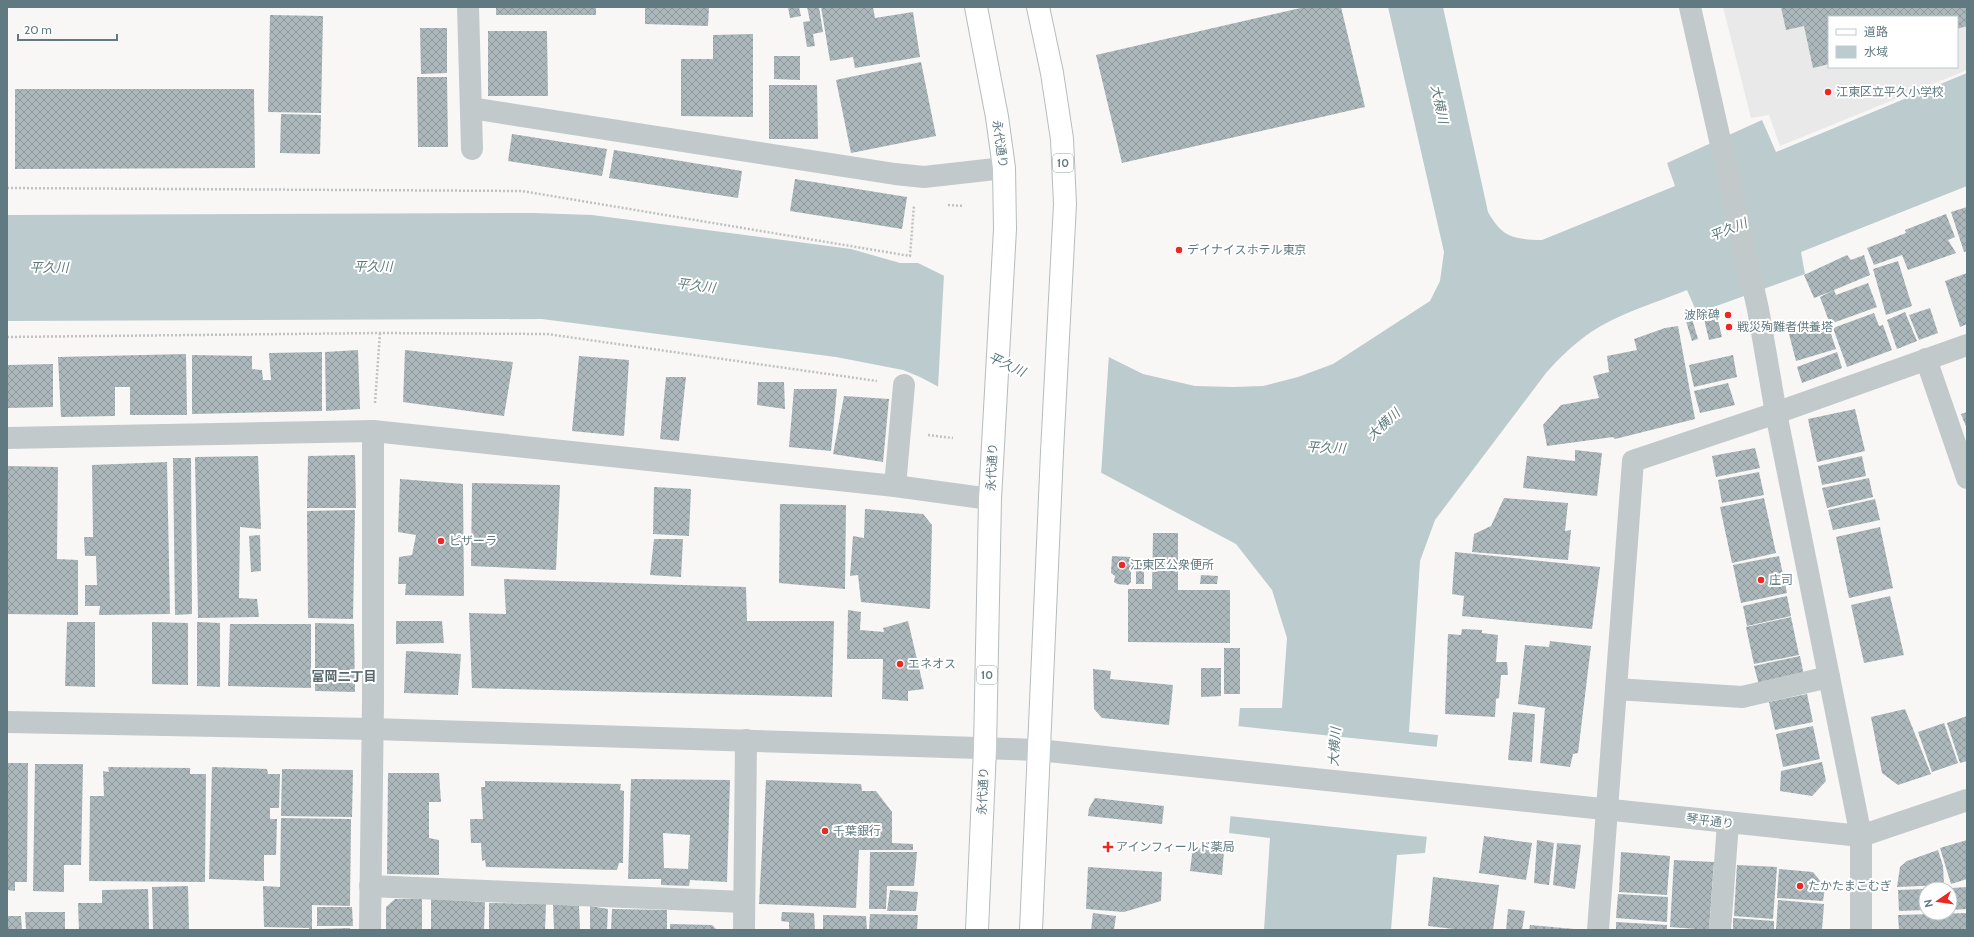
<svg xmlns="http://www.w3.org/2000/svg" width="1974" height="937" font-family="Cabin,'Noto Sans JP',sans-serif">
<defs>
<pattern id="building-cross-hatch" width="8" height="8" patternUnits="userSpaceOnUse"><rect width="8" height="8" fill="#abb7ba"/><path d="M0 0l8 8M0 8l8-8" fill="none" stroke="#8f9a9d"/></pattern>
</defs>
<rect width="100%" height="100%" fill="#f8f7f5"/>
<!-- built -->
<path fill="#e8e9e8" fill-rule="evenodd" d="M1723 7H1967V70L1780 146 1769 115 1751 118ZM1829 17H1957V67H1829Z"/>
<!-- water -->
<path fill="#bccbcd" d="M1388 7H1443L1488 212C1503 238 1513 239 1542 240L1675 186 1667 163 1762 120 1776 152 1967 73V186L1801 252 1805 274 1697 313 1687 290C1655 303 1620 313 1591 332 1574 344 1560 357 1546 373L1435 520 1420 561 1409 732 1438 735 1425 853 1397 855 1391 930H1264L1270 838 1229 833 1240 708H1282L1287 638 1272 590 1236 544 920 377 903 370 836 357 542 319 7 321V215L534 213 592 215 851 249 900 263H918L1143 374 1195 386 1233 387 1263 386 1298 377 1333 364 1430 301 1440 281 1444 252Z"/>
<!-- pier -->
<g fill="#f8f7f5">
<path d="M944 274 1109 354 1101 475 938 388Z"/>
<path d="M1237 726 1438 747 1429 837 1229 816Z"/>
</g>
<!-- building -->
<g fill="url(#building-cross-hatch)" fill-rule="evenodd">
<rect x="496" y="7" width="100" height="8"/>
<path d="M645 7H709L708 26 645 24Z"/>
<path d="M788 7H799L801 16 790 18Z"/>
<path d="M807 7H819L823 32 813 34 815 46 807 47 803 22 810 21Z"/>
<path d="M821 7H873L875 18 913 12 920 57 855 68 853 57 830 61Z"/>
<path d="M1305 7H1341L1365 107 1122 163 1096 55Z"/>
<path d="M1781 7H1967V26L1957 29V17H1829V64L1813 68 1804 26 1786 30Z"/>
<path d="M270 15 323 16 321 113 268 112Z"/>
<path d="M420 28H447V73L421 74Z"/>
<path d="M488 31H547L548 96H488Z"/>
<path d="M753 34V117L681 116V59H713V35Z"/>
<path d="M774 56H800V80L774 79Z"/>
<path d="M921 62 936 136 851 153 836 80Z"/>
<path d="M417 77H447L448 147H418Z"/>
<path d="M769 85H817L818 139H769Z"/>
<path d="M15 89H254L255 168 15 169Z"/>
<path d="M281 114 321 115 320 154 280 153Z"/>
<path d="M512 134 607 149 602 176 508 161Z"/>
<path d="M614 150 742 171 738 198 609 178Z"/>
<path d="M795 179 907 197 902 229 790 211Z"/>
<path d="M1967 207V251L1964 252 1951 212Z"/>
<path d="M1946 214 1955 237 1948 240 1956 253 1908 270 1902 255 1874 265 1867 248 1906 233 1905 230Z"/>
<path d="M1847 255 1851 260 1864 255 1870 275 1834 290 1836 295 1868 283 1877 307 1830 324 1820 297 1832 291 1814 298 1804 275Z"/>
<path d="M1898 261 1912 306 1886 315 1873 269Z"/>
<path d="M1967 273V324L1960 327 1945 281Z"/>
<path d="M1930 308 1938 333 1919 340 1909 315Z"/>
<path d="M1716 312 1722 337 1709 340 1703 315Z"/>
<path d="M1905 312 1917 341 1897 349 1887 320Z"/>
<path d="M1874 313 1879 326 1883 325 1892 350 1847 367 1833 328Z"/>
<path d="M1692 319 1698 339 1692 341 1686 321Z"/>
<path d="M1827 322 1836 349 1796 361 1789 334Z"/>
<path d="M1678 326 1695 419 1615 439 1613 437 1547 446 1543 425 1561 405 1599 398 1593 376 1609 372 1607 356 1637 350 1634 339 1665 328Z"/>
<path d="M358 350 360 409 326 411 325 352Z"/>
<path d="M405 350 513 362 504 416 403 402Z"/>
<path d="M322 352V411L192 414V355L252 356V369L262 370 263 380H271L269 353Z"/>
<path d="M1837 352 1842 368 1802 383 1797 367Z"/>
<path d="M186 354 187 415H130V387H115V416L61 417 58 357Z"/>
<path d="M1733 355 1737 377 1694 387 1689 365Z"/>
<path d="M579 356 629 360 624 436 572 431Z"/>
<path d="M53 364V407L7 408V365Z"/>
<path d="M666 377H686L679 441 660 439Z"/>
<path d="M758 382H784L785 409 757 405Z"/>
<path d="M1728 383 1735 405 1700 413 1694 391Z"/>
<path d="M794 389H837L831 451 789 447Z"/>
<path d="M844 396 889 399 883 462 833 454Z"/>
<path d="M1855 409 1865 451 1817 462 1808 419Z"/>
<path d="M1967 412V429L1961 414Z"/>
<path d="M1755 448 1760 468 1716 477 1712 456Z"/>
<path d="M1575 450 1602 453 1597 496 1523 488 1527 456 1575 461Z"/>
<path d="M355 455 356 508H307L308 456Z"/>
<path d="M258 456 261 529 240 527 239 598 257 599 259 617 198 618 195 457Z"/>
<path d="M1862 456 1866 476 1822 485 1818 466Z"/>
<path d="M173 458H191L192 614 175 615Z"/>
<path d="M167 462 170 614 99 615 100 606H85V585H97L96 556H85L84 537H93L92 465Z"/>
<path d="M7 466 58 467 57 559 78 560V615L7 614Z"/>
<path d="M1759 472 1764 495 1722 503 1718 480Z"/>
<path d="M1869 478 1873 497 1827 508 1822 488Z"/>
<path d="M400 479 463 484 464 596 405 595 406 584H398L399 557 412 555 416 535 398 532Z"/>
<path d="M472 483 560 485 556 570 471 566Z"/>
<path d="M654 487 691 489 689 536 653 534Z"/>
<path d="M1504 498 1568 503 1565 531 1571 530 1568 560 1472 552 1474 534 1491 526Z"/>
<path d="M1764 498 1776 553 1732 563 1720 507Z"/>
<path d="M1875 499 1880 520 1833 530 1828 510Z"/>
<path d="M780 504 846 505 845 589 779 583Z"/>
<path d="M865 509 923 514 932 525 930 609 861 602 858 575 850 576 853 536 864 538Z"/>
<path d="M355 510 353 619 308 618 307 511Z"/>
<path d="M1880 527 1893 588 1849 598 1836 537Z"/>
<path d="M1153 533H1178V590H1230V643L1128 642V589H1152Z"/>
<path d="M260 535 261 571 251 572 249 536Z"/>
<path d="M654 539H683L681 577 650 575Z"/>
<path d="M1455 552 1600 567 1592 629 1462 616 1464 596 1452 594Z"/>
<path d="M1112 556 1131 557V582L1128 585 1117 584 1114 582 1115 576 1111 573Z"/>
<path d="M1779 556 1787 593 1741 603 1733 565Z"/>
<path d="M1144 562V584H1136V563Z"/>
<path d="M1201 575 1218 576 1217 584H1200Z"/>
<path d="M504 579 746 587 747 621H834L832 697 472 688 469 613 506 614Z"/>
<path d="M1787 596 1791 616 1747 626 1743 606Z"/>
<path d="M1890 596 1904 655 1864 663 1851 605Z"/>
<path d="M848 610 861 612 860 630 884 632 883 628 908 621 924 689 908 691V701L882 699 883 659H847Z"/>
<path d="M1791 617 1799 655 1754 664 1746 627Z"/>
<path d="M396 621H442L444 643 396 644Z"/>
<path d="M67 622H95V687L65 686Z"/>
<path d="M152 622 188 623V685L152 684Z"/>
<path d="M197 622 220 623V687L197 686Z"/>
<path d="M315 623 354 624 355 692 315 691Z"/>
<path d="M230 624H311V688L228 686Z"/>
<path d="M1462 629 1482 630V633L1498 635 1496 662H1507L1508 675H1501L1499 698 1496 699 1495 717 1445 714 1448 634 1461 635Z"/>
<path d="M1550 641 1591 646 1578 753 1573 754 1570 767 1540 763 1545 708 1518 704 1525 645 1549 647Z"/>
<rect x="1224" y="648" width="16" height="46"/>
<path d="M406 651 461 654 458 695 404 693Z"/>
<path d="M1800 656 1804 676 1759 685 1754 666Z"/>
<path d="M1201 668H1221V696L1201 697Z"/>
<path d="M1093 669 1111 671 1110 679 1173 685 1169 725 1102 718 1094 709Z"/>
<path d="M1807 694 1813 722 1775 730 1769 702Z"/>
<path d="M1905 709 1931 774 1898 785 1882 773 1871 717Z"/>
<path d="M1513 712 1535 714 1532 762 1508 760Z"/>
<path d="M1967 716V761L1960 763 1947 723Z"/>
<path d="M1944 723 1958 763 1932 772 1918 732Z"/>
<path d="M1813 726 1820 759 1783 767 1776 734Z"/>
<path d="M1822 762 1826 781 1812 796 1780 791 1781 771Z"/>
<path d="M7 763H28L27 882H15V891L7 890Z"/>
<path d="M35 764H83L81 865H64V892L33 891Z"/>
<path d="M108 767 190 768V774H206L205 882 89 881 90 796H104L103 771 109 772Z"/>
<path d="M212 767 267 769 268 774H280L279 808H270V819H277L276 855H264V881L209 879Z"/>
<path d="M282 769 353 770 352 817 281 816Z"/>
<path d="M388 773H439L441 802H429V838L439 840V875L387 874Z"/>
<path d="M631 779 730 780 727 882 690 880 689 886 661 885V879H628ZM663 833 690 835 688 869 664 868Z"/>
<path d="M766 780 861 784 862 791H876L892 812V843L913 844V850H859L856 908 759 904Z"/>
<path d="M485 781 621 784 620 790 624 791 623 863H619L617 870 486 867 485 860 482 861 481 843H471L470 819H483L481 787H485Z"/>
<path d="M1095 798 1164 806 1162 824 1088 816 1089 808Z"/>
<path d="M281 818 351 819 350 906 312 905V930H309V928L264 927 263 886 280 887Z"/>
<path d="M1484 836 1532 843 1526 880 1479 873Z"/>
<path d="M1537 840 1554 843 1549 885 1534 883Z"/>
<path d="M1967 840V879L1951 884 1940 848Z"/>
<path d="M1557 843 1581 845 1575 889 1553 885Z"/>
<path d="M1193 847 1224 851 1222 875 1190 871Z"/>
<path d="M1938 850 1943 866 1944 885 1897 887 1900 867 1907 861Z"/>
<path d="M870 852H917L914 886H887L886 909H869Z"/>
<path d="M1621 852 1670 856 1667 895 1619 892Z"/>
<path d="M1674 860 1714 862 1709 930 1670 927Z"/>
<path d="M1737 865 1777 867 1773 919 1734 916Z"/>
<path d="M1088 867 1162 872 1161 901 1124 912 1086 909Z"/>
<path d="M1779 869 1813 872 1825 887 1823 901 1777 898Z"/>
<path d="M1433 877 1499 885 1493 930H1462L1428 926Z"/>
<path d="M188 886 189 930H153L152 887Z"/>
<path d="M1967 887V909L1950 910V889H1937Z"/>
<path d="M148 889 149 930H79L78 903H102V890Z"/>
<path d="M1926 889V910L1899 911 1898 890Z"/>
<path d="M890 890 918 892 916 911H887Z"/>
<path d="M1618 894 1668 897 1667 922 1616 918Z"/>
<path d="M395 899H422V930H386V907Z"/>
<path d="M431 899 485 902 484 930H431Z"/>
<path d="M1778 900 1824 904 1822 930H1776Z"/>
<path d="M489 903 546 904 545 930H489Z"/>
<path d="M553 904 579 906 580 930H554Z"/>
<path d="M590 906 608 909 607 930H590Z"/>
<path d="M317 907H352L353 926H317Z"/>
<path d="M612 909 667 910V930H611Z"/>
<path d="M1508 909 1525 911 1522 930H1506Z"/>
<path d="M25 912H65V930H26Z"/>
<path d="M782 912 814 913 815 930H789V922L781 921Z"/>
<path d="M1093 913 1116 916 1114 930H1091Z"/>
<path d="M1967 913V930H1899L1898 915Z"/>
<path d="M870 914 918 915 917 930H869Z"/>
<path d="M823 915 866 916 867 930H823Z"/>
<path d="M7 916H21L22 930H7Z"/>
<path d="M1733 918 1774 921V930H1733Z"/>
<path d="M1616 922 1667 925V930H1616Z"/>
<path d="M670 924 712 925 717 930H670Z"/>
<path d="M1530 925 1574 929V930H1529Z"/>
<path d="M350 928V930H322V929Z"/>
</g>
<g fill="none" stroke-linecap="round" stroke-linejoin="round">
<defs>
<g id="major">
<path d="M976 7 997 117 1004 168 1005 229 990 499 985 749 977 930"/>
<path d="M1031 930 1052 452 1065 204 1062 139 1052 73 1038 7"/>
</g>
</defs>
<!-- major casing -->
<use href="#major" stroke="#b6bcbe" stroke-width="24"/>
<!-- path -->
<g stroke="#bec2c3" stroke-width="2.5" stroke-dasharray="2 2" stroke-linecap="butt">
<path d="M7 188 522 191 910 256 914 205"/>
<path d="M948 205 964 206"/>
<path d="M7 337 380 333 547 334 877 381"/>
<path d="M375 403 380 333"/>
<path d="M928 435 953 438"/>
</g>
<!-- minor -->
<g stroke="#c2c9cb" stroke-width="22">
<path d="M468 7 472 149"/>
<path d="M1690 7 1758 309 1776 413 1861 836V930"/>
<path d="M471 108 895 174 924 177 1004 168"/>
<path d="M1926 359 1967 478"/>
<path d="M7 438 373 431 895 486 990 499"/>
<path d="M895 486 904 385"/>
<path d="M1616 689 1742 697 1829 677"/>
<path d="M7 722 372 729 1038 750 1861 836 1967 800"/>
<path d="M370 886 744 902"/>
<path d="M370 930 373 702V431"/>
<path d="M744 930 746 740"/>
<path d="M1598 930 1633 461 1776 413 1967 345"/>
<path d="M1720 930 1728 823"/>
</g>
<!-- major -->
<use href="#major" stroke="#fff" stroke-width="22"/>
</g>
<!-- markers -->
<g fill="#eb2822" stroke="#fff" stroke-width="1.5">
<circle cx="1828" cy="92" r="4"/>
<circle cx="1179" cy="250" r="4"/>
<circle cx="1728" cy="315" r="4"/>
<circle cx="1729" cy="327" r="4"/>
<circle cx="441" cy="541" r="4"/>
<circle cx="1122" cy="565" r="4"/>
<circle cx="1761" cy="580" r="4"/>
<circle cx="900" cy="664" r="4"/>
<circle cx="825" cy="831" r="4"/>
<path d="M1106 841h4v4h4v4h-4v4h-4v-4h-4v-4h4z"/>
<circle cx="1800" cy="886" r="4"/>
</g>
<g text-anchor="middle" stroke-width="4" stroke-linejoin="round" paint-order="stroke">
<!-- shield labels -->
<g fill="#fff" stroke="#90a2a7" stroke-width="1">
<rect x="1053" y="154" width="20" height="18" rx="3"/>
<rect x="977" y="666" width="20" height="18" rx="3"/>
</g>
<g font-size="11" font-weight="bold" fill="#617a81">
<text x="1063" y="167">10</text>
<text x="987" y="679">10</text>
</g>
<!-- poi labels -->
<g font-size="12" fill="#617a81" stroke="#fff" text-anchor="start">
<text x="1836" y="96">江東区立平久小学校</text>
<text x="1187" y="254">デイナイスホテル東京</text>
<text x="1720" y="319" text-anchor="end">波除碑</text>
<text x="1737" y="331">戦災殉難者供養塔</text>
<text x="449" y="545">ピザーラ</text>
<text x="1130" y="569">江東区公衆便所</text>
<text x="1769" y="584">庄司</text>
<text x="908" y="668">エネオス</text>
<text x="833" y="835">千葉銀行</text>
<text x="1116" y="851">アインフィールド薬局</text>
<text x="1808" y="890">たかたまこむぎ</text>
</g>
<!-- street labels -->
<g font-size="12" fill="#617a81" stroke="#fff">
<text transform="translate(1000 144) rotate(82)" y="4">永代通り</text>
<text transform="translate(992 467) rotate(-87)" y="4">永代通り</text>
<text transform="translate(983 791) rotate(-87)" y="4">永代通り</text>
<text transform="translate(1710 821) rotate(7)" y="4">琴平通り</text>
</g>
<!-- water labels -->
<g font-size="13" font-style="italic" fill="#5c797c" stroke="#fff">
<text transform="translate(1440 104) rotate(78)" y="5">大横川</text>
<text transform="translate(1728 229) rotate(-22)" y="5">平久川</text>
<text x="373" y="271">平久川</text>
<text x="49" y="272">平久川</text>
<text transform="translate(696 285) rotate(7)" y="5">平久川</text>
<text transform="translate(1007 364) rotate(25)" y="5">平久川</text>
<text transform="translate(1383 424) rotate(-43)" y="5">大横川</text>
<text transform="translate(1326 447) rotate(3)" y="5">平久川</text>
<text transform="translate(1334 747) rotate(-86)" y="5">大横川</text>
</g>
<!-- neighbourhood labels -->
<g font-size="13" font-weight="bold" fill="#54666c" stroke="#fff">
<text x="344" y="681">富岡二丁目</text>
</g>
</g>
<!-- border -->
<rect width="1974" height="937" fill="none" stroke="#617a81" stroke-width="16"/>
<!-- legend -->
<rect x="1828" y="16" width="130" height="52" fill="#ffffff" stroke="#c0cacd"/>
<rect x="1836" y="29" width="20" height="6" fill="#ffffff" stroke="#c0cacd"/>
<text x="1864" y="36" font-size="12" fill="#617a81">道路</text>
<rect x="1836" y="46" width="20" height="12" fill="#bccbcd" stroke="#c0cacd"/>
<text x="1864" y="56" font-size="12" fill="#617a81">水域</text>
<!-- north arrow -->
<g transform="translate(1938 901) rotate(257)"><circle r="19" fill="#ffffff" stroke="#c0cacd"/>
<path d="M0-3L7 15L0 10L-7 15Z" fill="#eb2822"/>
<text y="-6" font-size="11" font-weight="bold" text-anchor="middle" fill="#617a81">N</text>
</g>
<!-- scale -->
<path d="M18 34v6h99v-6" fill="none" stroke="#617a81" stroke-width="2"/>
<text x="24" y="34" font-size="12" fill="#617a81" stroke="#ffffff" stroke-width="3" paint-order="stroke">20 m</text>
</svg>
